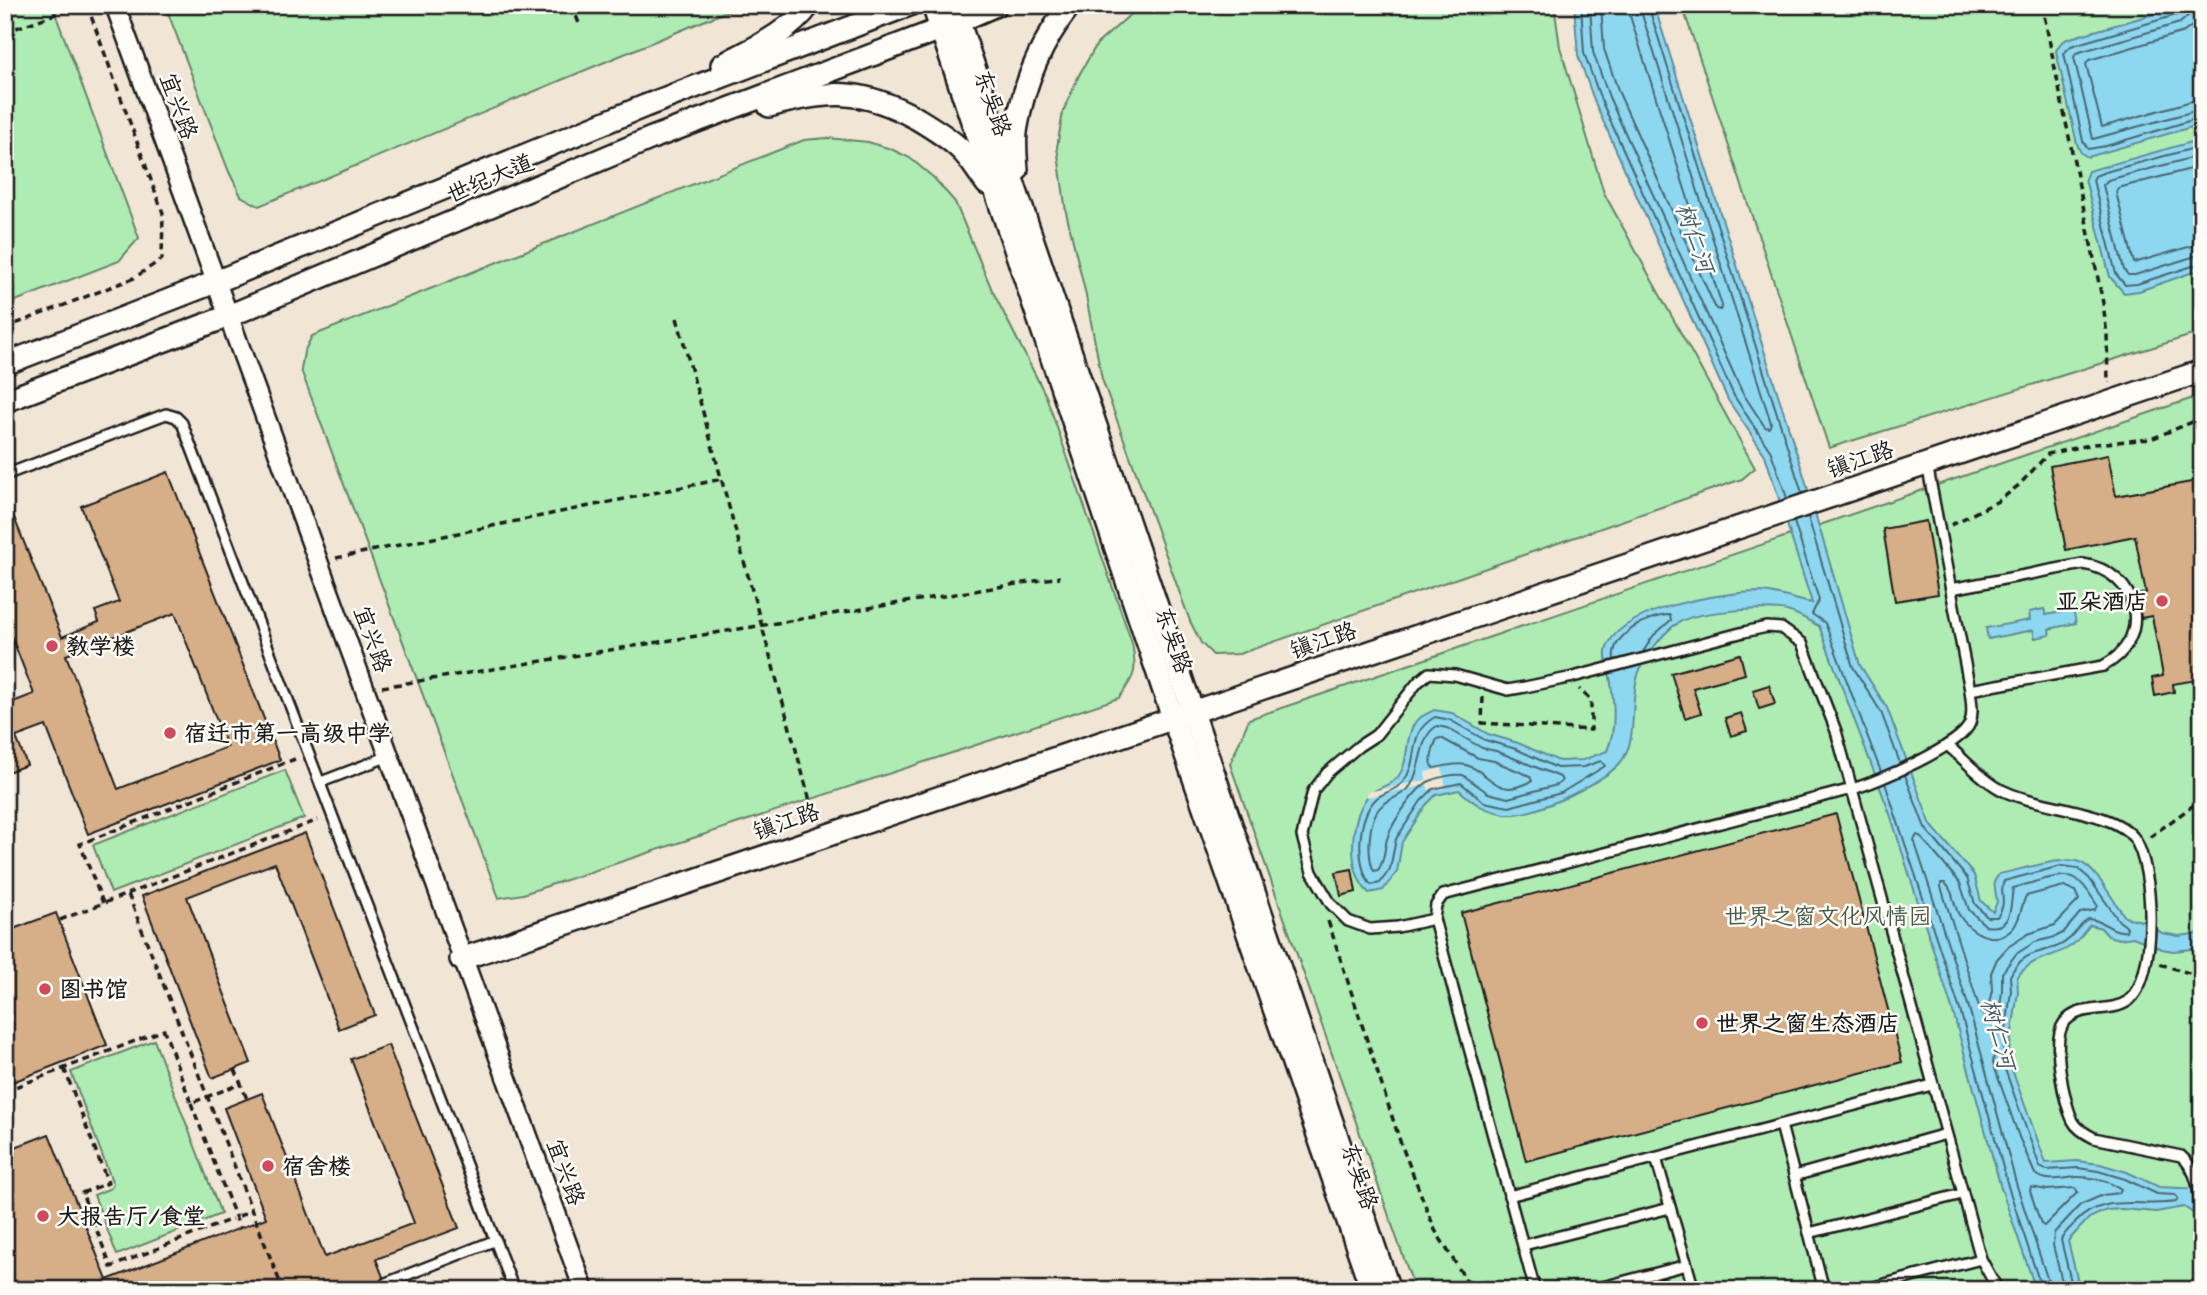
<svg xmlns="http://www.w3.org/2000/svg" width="2207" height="1295" font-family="'Architects Daughter','LXGW WenKai TC',sans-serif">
<rect width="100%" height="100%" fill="#f1e5d5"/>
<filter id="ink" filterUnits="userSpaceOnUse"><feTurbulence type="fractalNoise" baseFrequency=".0143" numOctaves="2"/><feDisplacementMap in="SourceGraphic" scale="14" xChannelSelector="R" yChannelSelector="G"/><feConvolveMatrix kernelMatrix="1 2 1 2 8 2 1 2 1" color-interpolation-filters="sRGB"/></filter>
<g filter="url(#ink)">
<!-- green -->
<g fill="#aeecb3" stroke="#658468" stroke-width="2">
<path d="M5 5H52L139 238 119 261 5 305Z"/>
<path d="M165 5H742L259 206 241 196 229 172Z"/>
<path d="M1141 5H1554L1560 47 1604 193 1755 468 1742 479 1239 654 1213 655 1201 643 1190 621 1102 379 1085 291 1066 212 1057 147 1063 112 1079 75 1097 44Z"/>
<path d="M1682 5H2202V332L1829 448Z"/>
<path d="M827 138 868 142 891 149 910 158 934 178 955 202 992 290 1046 396 1132 643C1137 671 1136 675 1119 698L523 894 499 898 301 370 304 352 312 336 804 140Z"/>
<path d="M2202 395V1290H1415L1230 764 1249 719Z"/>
<path d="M285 770 304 818 111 893 93 845Z"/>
<path d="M154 1040 221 1214 117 1255 94 1195 111 1188 113 1184 71 1072Z"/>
</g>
<!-- water -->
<g fill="#8ed7f0" stroke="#608c9b" stroke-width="2">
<path d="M1574 5H1654L1804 476 1860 665 1887 708 1931 825 1974 875 1981 901 1993 912 1997 902 1994 882 1999 874C2017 871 2065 855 2080 862 2097 869 2114 902 2125 917L2146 922 2162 933 2179 936 2202 933V948L2173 951 2162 949 2133 937 2119 939 2108 936 2101 928 2090 925C2084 932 2078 941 2071 946 2050 960 2036 954 2017 977L2018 992 2008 1059 2046 1163 2077 1161 2100 1164 2127 1172 2159 1187 2202 1189V1219L2184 1207 2156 1212 2122 1209 2107 1210 2089 1218 2068 1241 2080 1290H2036L2001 1188 1953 1012 1891 817 1819 626C1809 621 1800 615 1790 612 1770 606 1698 611 1680 622 1664 630 1643 659 1638 675 1629 702 1639 741 1620 763 1603 783 1531 818 1505 814 1483 810 1475 804 1459 790L1436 795 1426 805 1402 842 1397 872 1383 890 1369 893C1347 872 1349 821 1367 797 1374 787 1390 787 1398 777 1410 761 1404 737 1416 721 1420 716 1429 713 1434 710L1452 713 1488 734 1518 743 1559 761 1583 760 1607 751C1617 727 1614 703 1610 677 1608 670 1605 659 1606 651 1615 608 1724 592 1760 592 1778 593 1795 600 1812 603L1765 455 1728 400 1595 103 1578 55Z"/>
<path d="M2185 5H2202V124L2088 157 2081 153 2077 144 2056 51 2060 44 2067 39Z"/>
<path d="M2202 139V269L2139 291 2124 293 2110 277 2085 179 2088 171Z"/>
<path d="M2044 609 2046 615 2073 610 2076 623 2049 629 2050 635 2035 638 2033 630 1988 639 1986 628 2030 620 2029 612Z"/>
</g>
<!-- pier -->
<path fill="#f1e5d5" d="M1442 768 1446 788 1429 791 1427 785 1367 797V792L1426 780 1425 772Z"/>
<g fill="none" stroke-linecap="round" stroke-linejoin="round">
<!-- shore -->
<g stroke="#4a6771" stroke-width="2">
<path d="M1581 5 1584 53 1601 100 1734 396 1771 452 1787 498"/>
<path d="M1590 5 1593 52 1609 97 1742 392 1765 427 1769 428 1771 423 1639 5"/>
<path d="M1601 5 1604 49 1619 93 1716 309 1720 310 1722 306 1630 16 1628 5"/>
<path d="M1648 5 1802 493"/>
<path d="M2181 5V11L2176 15 2071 46 2064 53 2083 141 2088 149 2106 146 2202 117"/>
<path d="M2190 5 2188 16 2180 23 2076 53 2074 57 2093 139 2202 109"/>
<path d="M2201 5 2197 22 2184 32 2089 60 2086 64 2102 127 2202 98"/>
<path d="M2202 146 2105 172 2095 176 2093 180 2116 274 2125 285 2137 284 2202 263"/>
<path d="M2202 155 2108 180 2103 185 2124 270 2128 275H2135L2202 254"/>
<path d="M2202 166 2118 188 2116 192 2134 263 2202 243"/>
<path d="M1808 517 1853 667 1881 712 1900 763"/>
<path d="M1794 522 1819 600 1812 614 1825 623 1881 772"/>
<path d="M1614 660C1610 635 1649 615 1670 615L1671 620 1653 636 1643 652"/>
<path d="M1435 717 1450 720 1485 740 1516 749 1557 768 1584 767 1601 761 1605 766 1561 793 1509 807 1484 802 1461 783 1433 789 1421 801 1396 839 1390 869 1380 883 1371 885C1355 866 1357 816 1376 799 1383 792 1396 791 1403 782 1421 759 1405 734 1435 717Z"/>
<path d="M1437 726 1447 728 1482 748 1496 751 1560 777 1562 781 1557 785 1508 798 1488 793 1463 775C1453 774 1439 777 1430 781 1416 787 1391 824 1387 839 1384 849 1385 861 1378 870L1374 871C1366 856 1368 814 1384 804 1393 797 1405 795 1411 785 1422 766 1419 736 1437 726Z"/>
<path d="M1441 738 1478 758 1494 761 1530 776 1532 781C1495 801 1492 772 1466 765 1455 762 1444 767 1433 768 1429 760 1433 748 1437 739Z"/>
<path d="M1905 775 1925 828 1967 878 1975 904 1987 917H1997C2009 901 1998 894 2004 881L2061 866 2077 868 2089 878 2119 921 2127 927 2126 931C2111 933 2103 919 2088 919 2080 925 2076 933 2069 939 2052 956 2025 944 2010 976L2011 991 2002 1061 2040 1167 2047 1170 2078 1168 2098 1171 2125 1179 2157 1194 2175 1195 2178 1198 2176 1202C2140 1208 2103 1192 2075 1223 2070 1228 2064 1233 2061 1240L2073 1290"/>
<path d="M1885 783 1960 1010 2008 1186 2042 1290"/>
<path d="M1941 883H1945C1954 891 1953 903 1958 913 1969 933 1997 948 2014 927 2021 917 2021 906 2026 896L2064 886 2075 891 2079 900 2055 925 2028 934 2008 947 1997 959 1991 973 1992 990 1987 1013 1984 1015 1981 1013 1941 887Z"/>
<path d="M2031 1187 2047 1190 2075 1188 2078 1192 2044 1226 2041 1224 2030 1191Z"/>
<path d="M2051 1290 2016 1183 1969 1008 1914 840 1917 835 1920 836 1960 883 1969 910 1986 926C2014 931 2010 904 2013 888 2027 885 2063 871 2075 878 2085 884 2091 896 2097 905L2095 910 2080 913 2063 933 2055 937 2035 942 2016 954 2002 973V991L1993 1063 2019 1137 2035 1174C2049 1184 2064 1177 2079 1177 2092 1177 2111 1182 2121 1189L2119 1193 2103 1195 2080 1205 2054 1233 2053 1245 2064 1290"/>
</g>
</g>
<!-- building -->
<g fill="#d6ae87" stroke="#1c1c1c" stroke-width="2" fill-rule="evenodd">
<path d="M2108 455 2116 496 2202 480V679L2173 684 2174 692 2155 696 2152 678 2163 676 2152 616 2141 618 2136 595 2146 593 2135 536 2066 550 2050 466Z"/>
<path d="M168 472 280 760 88 834 46 726 16 737 27 765 5 773V705L34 694 5 620V495L62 637 99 622 95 611 119 602 81 506ZM175 613 227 747 118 789 66 655Z"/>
<path d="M1926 521 1938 594 1895 601 1883 529Z"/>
<path d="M1740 654 1745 674 1693 688 1701 713 1685 718 1671 673Z"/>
<path d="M1769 685 1775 704 1759 709 1753 690Z"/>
<path d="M1741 713 1747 731 1731 736 1725 718Z"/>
<path d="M1836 814 1902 1062 1526 1161 1461 913Z"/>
<path d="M305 833 375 1015 339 1029 275 863 187 897 251 1063 212 1078 142 896Z"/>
<path d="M1352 869 1356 892 1341 896 1336 872Z"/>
<path d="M56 913 107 1045 5 1085V932Z"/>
<path d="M388 1045 459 1228 376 1259 383 1277 379 1285 384 1290H5V1151L49 1134 107 1280 266 1218 224 1108 262 1093 325 1257 414 1223 351 1059Z"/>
</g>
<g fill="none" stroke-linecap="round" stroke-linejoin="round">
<defs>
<g id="service">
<path d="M5 475 166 414 176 417 182 423 514 1290"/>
<path d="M1951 589 2083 564C2140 572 2154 640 2103 666L1970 690"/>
<path d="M1947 745C1964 759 1981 779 2000 789 2034 808 2113 809 2134 838 2155 867 2158 979 2128 1001 2109 1014 2079 1003 2064 1023 2051 1040 2064 1103 2073 1121 2077 1129 2086 1134 2094 1138L2181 1156C2203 1174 2199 1207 2202 1234"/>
<path d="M321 782 389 756"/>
<path d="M1434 919 1398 927 1370 929 1348 921 1331 904 1312 872 1302 836 1313 791 1327 773 1359 746 1376 735 1418 682 1429 673 1455 675 1508 690 1525 687 1573 677 1744 632 1767 627 1781 628 1802 643 1836 731 1852 789C1877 782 1962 746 1970 723 1974 712 1971 700 1970 690L1927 464"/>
<path d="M1781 1125 1824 1290"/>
<path d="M1656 1158 1694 1290"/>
<path d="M1794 1176 1946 1134"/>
<path d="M1509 1196 1932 1085"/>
<path d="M1809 1233 1962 1194"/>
<path d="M1524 1245 1670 1208"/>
<path d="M1981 1259 1998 1290"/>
<path d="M386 1283 496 1240"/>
<path d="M1535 1290 1434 919 1436 905 1443 895 1852 789 1981 1259 1862 1290"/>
<path d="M1591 1290 1687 1265"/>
</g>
<path id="minor" d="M115 5C274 432 425 862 584 1290"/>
<g id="tertiary">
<path d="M933 5 1173 718 1372 1290"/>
<path d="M953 5 1389 1290"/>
<path d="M722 65C753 48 788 34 809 5"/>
<path d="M769 106C828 90 862 88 916 118 931 127 948 137 960 149 971 159 978 173 987 184"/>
<path d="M1017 170C1016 156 1014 140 1017 126 1024 82 1043 40 1070 5"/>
<path d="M5 364 218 281 645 106 909 5"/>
<path d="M5 401 231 315 652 138 941 29 996 5"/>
<path d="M461 959 2202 371"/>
</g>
</defs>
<!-- service casing -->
<use href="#service" stroke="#1c1c1c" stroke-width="14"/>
<!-- minor casing -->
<use href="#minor" stroke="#1c1c1c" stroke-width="23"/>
<!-- tertiary casing -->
<use href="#tertiary" stroke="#1c1c1c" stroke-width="26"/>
<!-- path -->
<g stroke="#1c1c1c" stroke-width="3.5" stroke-dasharray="7 5" stroke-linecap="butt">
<path d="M572 5 580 26"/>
<path d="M2042 5 2103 303 2107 335 2108 383"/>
<path d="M5 32 81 5"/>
<path d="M677 318 815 819"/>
<path d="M5 328 134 278 162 259 163 213 87 5"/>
<path d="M1951 525 2000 500 2019 485 2048 454 2094 444 2151 439 2202 418"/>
<path d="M336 558 722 479"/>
<path d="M382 687 1060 577"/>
<path d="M1483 697 1482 723 1591 730V700L1579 689"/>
<path d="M2150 837 2202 799"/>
<path d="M128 894 283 1290"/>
<path d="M103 903 80 844 295 759"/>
<path d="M60 920 318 820"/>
<path d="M1328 921 1401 1144 1435 1230 1472 1290"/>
<path d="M2160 964 2202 977"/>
<path d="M64 1068 108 1183 82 1193 111 1267 232 1219"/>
<path d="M235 1069 247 1099"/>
<path d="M5 1091 164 1030 191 1103 240 1084"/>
<path d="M191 1103 240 1229"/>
<path d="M239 1216 252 1211"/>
</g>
<!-- service -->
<use href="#service" stroke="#fdfcf7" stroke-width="9"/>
<!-- minor -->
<use href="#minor" stroke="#fdfcf7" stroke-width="18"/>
<!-- tertiary -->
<use href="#tertiary" stroke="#fdfcf7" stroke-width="21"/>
</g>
</g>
<!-- markers -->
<g fill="#d1495b" stroke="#fdfcf7" stroke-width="2.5">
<circle cx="2162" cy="601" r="7"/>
<circle cx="52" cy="646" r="7"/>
<circle cx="170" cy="733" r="7"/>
<circle cx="45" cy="989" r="7"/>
<circle cx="1702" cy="1023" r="7"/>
<circle cx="268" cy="1166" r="7"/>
<circle cx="43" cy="1216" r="7"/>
</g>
<g text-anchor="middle" stroke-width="5" stroke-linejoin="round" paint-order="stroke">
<!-- street labels -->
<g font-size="23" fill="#1c1c1c" stroke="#fdfcf7">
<text transform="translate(993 103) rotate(71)" y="8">东吴路</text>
<text transform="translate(179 106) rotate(70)" y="8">宜兴路</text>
<text transform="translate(490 178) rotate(-23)" y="8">世纪大道</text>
<text transform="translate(1860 459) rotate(-19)" y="8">镇江路</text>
<text transform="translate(373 639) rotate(70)" y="8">宜兴路</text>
<text transform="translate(1174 640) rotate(71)" y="8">东吴路</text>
<text transform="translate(1323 640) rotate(-19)" y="8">镇江路</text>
<text transform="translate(786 821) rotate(-19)" y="8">镇江路</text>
<text transform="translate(566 1172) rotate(70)" y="8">宜兴路</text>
<text transform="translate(1360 1176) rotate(71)" y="8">东吴路</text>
</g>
<!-- poi labels -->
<g font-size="23" font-weight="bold" fill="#1c1c1c" stroke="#fdfcf7" text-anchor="start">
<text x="2148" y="609" text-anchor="end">亚朵酒店</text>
<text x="66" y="654">教学楼</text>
<text x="184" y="741">宿迁市第一高级中学</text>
<text x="59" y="997">图书馆</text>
<text x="1716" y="1031">世界之窗生态酒店</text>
<text x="282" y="1174">宿舍楼</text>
<text x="57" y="1224">大报告厅/食堂</text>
</g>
<!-- park labels -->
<g font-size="23" fill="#485a49" stroke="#fdfcf7">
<text x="1828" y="924">世界之窗文化风情园</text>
</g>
<!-- water labels -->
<g font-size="24" font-style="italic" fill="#445d66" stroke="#fdfcf7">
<text transform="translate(1695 238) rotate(71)" y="8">树仁河</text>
<text transform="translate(1998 1034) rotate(75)" y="8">树仁河</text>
</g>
</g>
<!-- margin -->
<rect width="2207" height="1295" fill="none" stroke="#fdfcf7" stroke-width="28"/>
<rect x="14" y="14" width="2179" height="1267" fill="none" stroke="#1c1c1c" stroke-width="2.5" filter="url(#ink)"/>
</svg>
